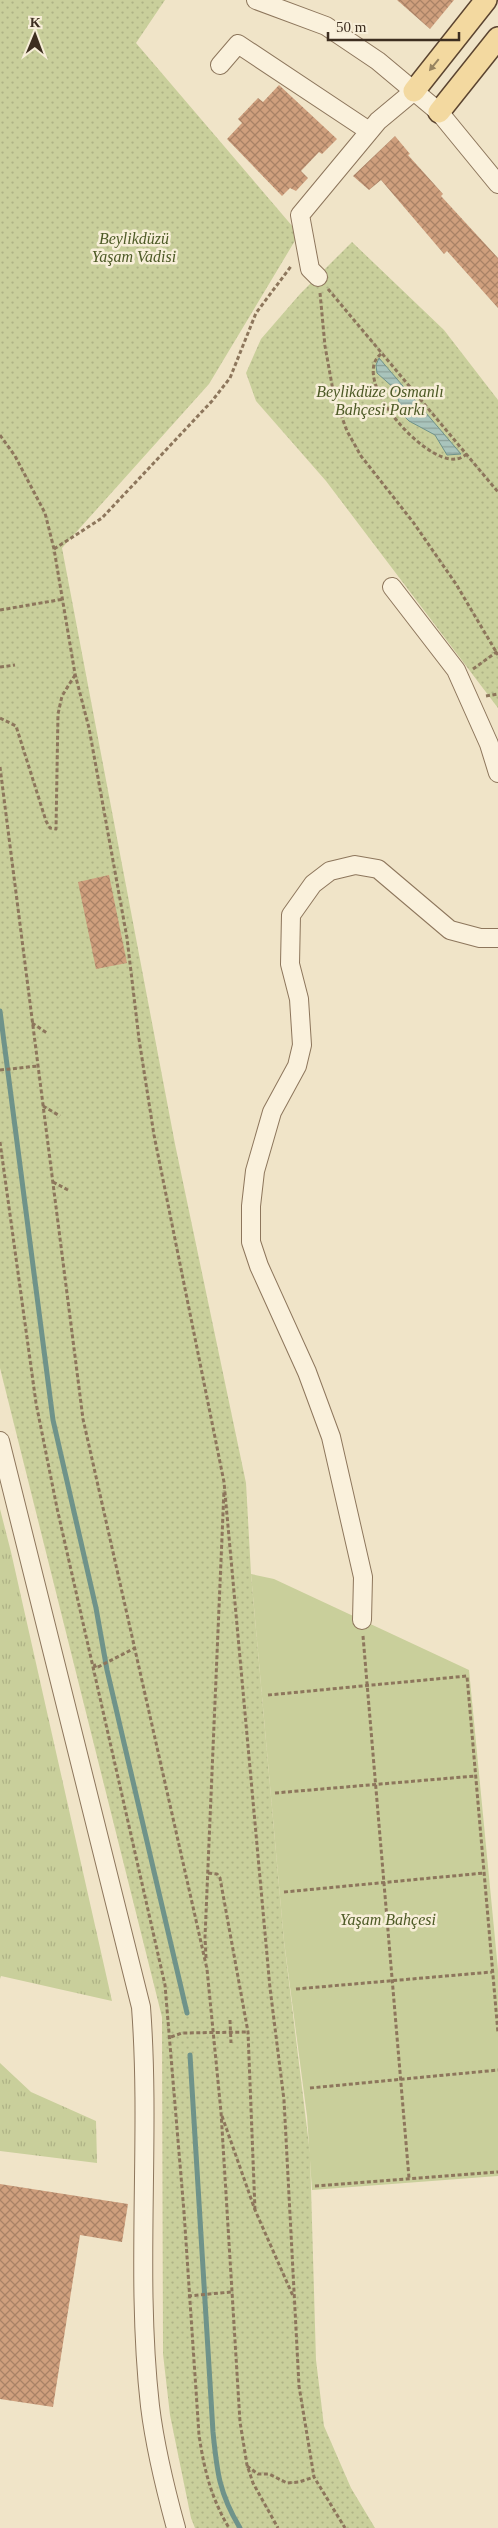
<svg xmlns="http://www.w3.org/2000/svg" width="498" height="2528" font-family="'Times New Roman',serif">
<defs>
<pattern id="grass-tufts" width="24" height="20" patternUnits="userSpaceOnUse" patternTransform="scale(1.25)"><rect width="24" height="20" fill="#c9cf9b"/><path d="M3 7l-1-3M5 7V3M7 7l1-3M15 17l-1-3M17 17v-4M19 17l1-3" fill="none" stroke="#aeb285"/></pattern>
<pattern id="park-dots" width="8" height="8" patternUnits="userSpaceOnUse" patternTransform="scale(1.25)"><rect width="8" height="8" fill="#c9cf9b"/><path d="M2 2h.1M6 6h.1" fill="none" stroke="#aeb285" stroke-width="1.8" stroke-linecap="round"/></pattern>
<pattern id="water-rules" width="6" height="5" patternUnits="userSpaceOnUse" patternTransform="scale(1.25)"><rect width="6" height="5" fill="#a9c4bc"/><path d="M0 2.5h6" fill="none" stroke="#8ba098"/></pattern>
<pattern id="building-cross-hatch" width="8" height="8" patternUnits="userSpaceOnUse" patternTransform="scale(1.25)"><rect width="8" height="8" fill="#cf9f7d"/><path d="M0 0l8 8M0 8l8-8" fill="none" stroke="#a98266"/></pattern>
</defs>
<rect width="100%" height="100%" fill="#f0e4c8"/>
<!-- grass -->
<g fill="url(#grass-tufts)">
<path d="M0 1509 11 1552 112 2001 1 1976 0 1979Z"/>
<path d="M0 2063 31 2092 96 2121 97 2163 0 2151Z"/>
</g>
<!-- park -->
<g fill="url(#park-dots)">
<path d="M0 0H165L136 43 299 234 209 384 62 548 175 1144 246 1483 251 1574 284 1941 310 2153 316 2360 324 2426 351 2488 375 2528H195L191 2518 170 2415 163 2354 162 2017 0 1368Z"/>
<path d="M352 242 444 330 498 400V708L326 481 256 401 246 373 261 339 300 294Z"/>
</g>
<!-- garden -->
<path fill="#c9cf9b" d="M251 1574 274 1579 469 1670 498 1970V2176L312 2190 307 2116 284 1941Z"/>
<!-- water -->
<path fill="url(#water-rules)" stroke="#6f938a" d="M379 358 461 454 447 455 435 435 409 421 403 415 395 389 377 373 376 365Z"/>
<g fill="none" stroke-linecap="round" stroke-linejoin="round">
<!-- stream -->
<g stroke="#6f938a" stroke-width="5">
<path d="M0 1011 53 1420 96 1608 107 1670 187 2013"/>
<path d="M190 2055 213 2432C217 2472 219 2493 240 2528"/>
</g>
</g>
<!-- building -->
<g fill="url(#building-cross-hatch)">
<path d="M397 0H454L430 29Z"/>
<path d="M279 85 337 139 322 154 319 152 301 171 308 178 296 191 290 188 282 196 227 139 242 123 238 119 258 98 263 102Z"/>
<path d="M395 136 410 154 408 155 443 194 441 196 498 258V308L447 251 444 254 381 180 369 190 353 176Z"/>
<path d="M109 875 127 963 96 969 78 882Z"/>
<path d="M0 2184 128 2204 122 2242 80 2235 53 2407 0 2399Z"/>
</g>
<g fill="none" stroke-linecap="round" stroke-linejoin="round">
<defs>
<g id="minor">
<path d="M256 0 326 26 378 61 439 112 498 184"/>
<path d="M220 65 238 44 369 131"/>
<path d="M318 277 310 269 300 215 378 121 414 91"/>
<path d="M392 587 456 670 489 744 498 773"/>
<path d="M0 1441 141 2007C151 2139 135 2273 150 2406 155 2447 165 2488 176 2528"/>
<path d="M362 1620 363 1577 331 1437 307 1372 259 1266 251 1242V1206L255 1171 272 1112 297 1066 302 1045 299 999 290 964 291 915 313 884 330 871 355 865 378 869 450 930 480 938H498"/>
</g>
<g id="major">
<path d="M414 91 486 0"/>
<path d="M439 112 498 38"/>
</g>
</defs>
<!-- minor casing -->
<use href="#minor" stroke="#8d765c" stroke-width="20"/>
<!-- major casing -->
<use href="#major" stroke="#5b4430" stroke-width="24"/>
<!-- path -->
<g stroke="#8d765c" stroke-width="3" stroke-dasharray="4 2.5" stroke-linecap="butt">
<path d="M328 289 498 492"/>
<path d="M320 293 325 346 334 396 347 431 361 456 413 522 456 584 498 655"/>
<path d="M381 354C349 379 424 464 456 459 460 459 464 456 467 454"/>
<path d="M0 435 15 456 45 513 54 549 75 674 89 728 127 938 139 1039 154 1135 224 1482 270 1988 284 2100 299 2386 314 2477 345 2528"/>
<path d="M54 549 102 518 212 401 230 378 256 313 292 265"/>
<path d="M0 610 64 599"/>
<path d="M0 667 15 665"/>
<path d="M473 669 498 651"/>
<path d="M486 696 498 694"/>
<path d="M0 718 16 726 46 821 50 828 56 829 58 714 62 696 75 675"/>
<path d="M0 767 83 1419 207 1969 221 2112 240 2422 247 2465 253 2483 278 2528"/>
<path d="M32 1023 47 1033"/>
<path d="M0 1070 38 1066"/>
<path d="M43 1106 60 1116"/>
<path d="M0 1142 36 1403 57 1508 165 1985 184 2212 199 2435C204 2469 211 2498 229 2528"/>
<path d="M53 1182 70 1191"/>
<path d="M363 1636 409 2178"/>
<path d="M94 1664 96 1668 135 1648"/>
<path d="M268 1695 467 1676 498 2033"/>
<path d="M275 1793 475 1776"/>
<path d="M208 1873 217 1874 220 1878 248 2032 255 2210"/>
<path d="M284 1892 484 1873"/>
<path d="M206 1958 205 1937 224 1490"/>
<path d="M296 1989 492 1972"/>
<path d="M230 2020 231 2043"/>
<path d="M171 2037 182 2033 248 2032"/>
<path d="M310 2088 498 2070"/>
<path d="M222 2116 255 2210 293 2296"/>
<path d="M315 2186 498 2172"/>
<path d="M188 2296 231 2292"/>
<path d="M247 2466 258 2474H269L287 2483 299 2482 314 2477"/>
</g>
<!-- minor -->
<use href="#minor" stroke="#faf1dc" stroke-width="18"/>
<!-- major -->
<use href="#major" stroke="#f3d9a0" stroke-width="21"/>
</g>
<!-- one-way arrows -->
<defs><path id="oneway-solid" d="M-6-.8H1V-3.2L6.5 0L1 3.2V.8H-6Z" transform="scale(1.25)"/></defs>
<use fill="#988460" href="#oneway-solid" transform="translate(434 65) rotate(129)"/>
<g text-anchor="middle" stroke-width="5" stroke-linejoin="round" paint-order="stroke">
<!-- park labels -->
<g font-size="16" font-style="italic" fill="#4d5a26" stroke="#f7eed8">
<text x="134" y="244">Beylikdüzü<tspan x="134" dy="18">Yaşam Vadisi</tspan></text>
<text x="380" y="397">Beylikdüze Osmanlı<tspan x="380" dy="18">Bahçesi Parkı</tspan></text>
<text x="388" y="1925">Yaşam Bahçesi</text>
</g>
</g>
<!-- north arrow -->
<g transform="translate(35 35) rotate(1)" stroke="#f7eed8" stroke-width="4" paint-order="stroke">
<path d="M0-4L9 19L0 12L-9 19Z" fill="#3d2e20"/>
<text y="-8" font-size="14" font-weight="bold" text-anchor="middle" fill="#3d2e20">K</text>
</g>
<!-- scale -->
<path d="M328 32v8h131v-8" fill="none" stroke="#3d2e20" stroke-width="2.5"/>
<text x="336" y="32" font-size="15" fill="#3d2e20" stroke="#f7eed8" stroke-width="4" paint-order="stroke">50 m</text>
</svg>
